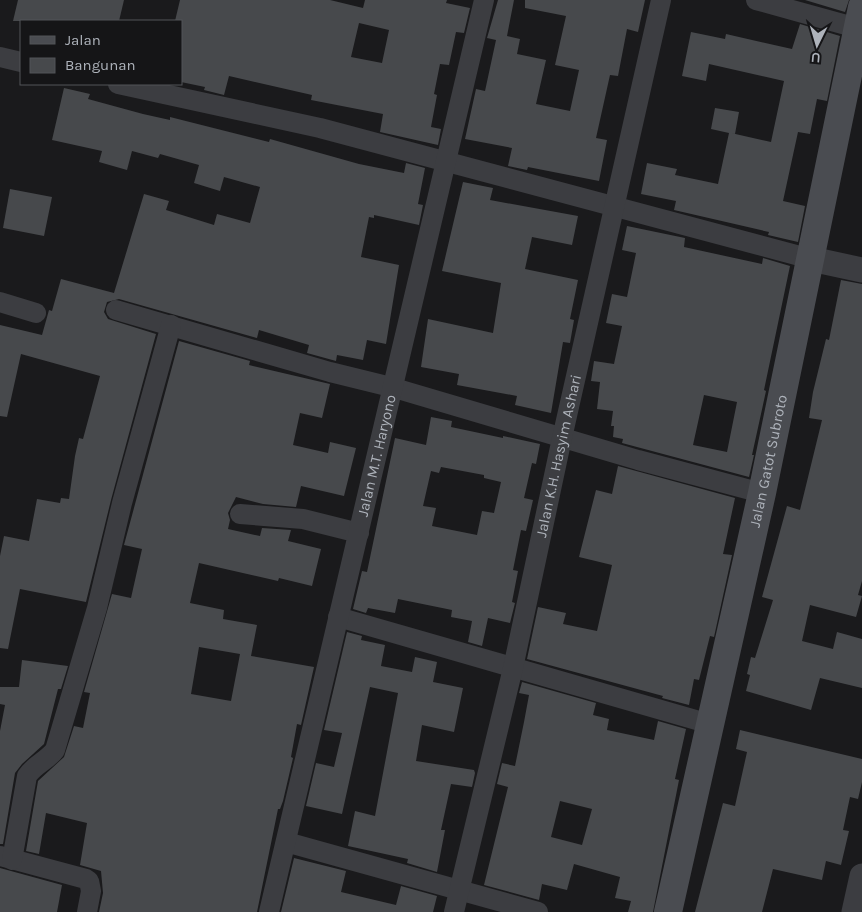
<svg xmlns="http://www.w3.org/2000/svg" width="862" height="912" font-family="Karla,sans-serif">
<rect width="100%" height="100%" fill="#1a1a1c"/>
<!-- building -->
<g fill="#47494c" fill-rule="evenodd">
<path d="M18 0H124L119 21H13Z"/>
<path d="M180 0H330L363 8 365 0H447L446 3 470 8 464 33 456 32 449 65 440 64 434 94 437 95 431 127 441 129 438 145 380 132 383 114 311 100 312 95 229 76 224 95 204 90 205 87 181 82V21H175ZM359 23 389 30 382 63 351 57Z"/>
<path d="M498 0H514L507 36 520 39 517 54 546 60 536 104 570 111 579 70 555 65 566 16 525 8V0H645L638 32 627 29 618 76 610 75 596 138 607 140 599 181 528 167 527 170 508 166 512 148 465 139 476 89 485 91 496 40 487 38Z"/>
<path d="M805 0H849L845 12Z"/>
<path d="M800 24 840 36 827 101 817 99 810 134 798 132 783 201 805 206 798 242 768 235 769 232 674 210 676 201 641 194 647 163 677 169 675 175 718 184 729 133 711 129 715 108 739 112 735 134 731 133 771 142 784 81 709 64 706 81 682 76 691 32 725 39 726 34 792 49Z"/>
<path d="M64 88 90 94 88 99 143 114 170 120V117L269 142 270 139 359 164 404 173 406 163 425 168 418 204 423 205 419 225 374 215V218L369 217 361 257 399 265 386 344 367 340 363 360 337 355 336 361 307 353 309 345 259 330 257 338 119 299 107 302 104 312 108 319 156 334 111 500 86 602 20 589 8 649 0 648V556L4 536 29 541 37 499 60 503 61 498 69 499 75 456 79 438 83 439 100 376 21 354 7 417 0 416V325L42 335 49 310 52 311 61 279 114 293 144 194 169 201 166 210 214 225 217 214 250 223 260 187 224 177 220 191 194 183 199 165 160 154 158 158 132 151 127 170 99 162 102 151 52 140Z"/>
<path d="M463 182 493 188 490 200 578 216 572 245 532 237 525 269 578 280 570 319 574 320 570 343 563 342 551 413 515 405 517 396 457 385 459 374 421 367 428 319 493 333 501 283 442 271Z"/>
<path d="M10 189 52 197 44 236 3 228Z"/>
<path d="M627 226 685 238 684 247 762 264 763 258 790 266 764 390 766 391 752 455H754L749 477 622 443 623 439 613 437 614 426H611L613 411 597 409 600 382 591 381 594 361 614 364 622 326 606 323 612 294 627 297 636 253 622 250ZM704 395 737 402 727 452 693 445Z"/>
<path d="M841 280 862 284V581L858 595 862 596 856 617 810 605 802 641 833 649 837 632 862 639V688L820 678 811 710 746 691 750 675 747 674 751 657 755 658 773 600 762 597 787 506 800 510 822 420 809 418 813 392 826 339 829 340Z"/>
<path d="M179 341 250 361 249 365 330 384 322 418 300 413 293 445 328 453 330 442 356 448 344 496 301 486 296 507 263 504 236 497 228 513 230 520 228 529 260 536 262 528 291 530 288 541 321 549 312 586 279 578 278 581 199 563 190 603 224 610 223 619 257 625 251 656 314 667 301 725 297 724 291 757 293 758 283 801 280 809H278L257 912H99L103 893 101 871 80 865 87 823 46 813 39 854 26 851 38 781 64 757 74 726 83 728 90 693 84 692 112 594 131 598 142 549 124 545ZM199 647 240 654 231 701 191 694Z"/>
<path d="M431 417 452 421 451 427 503 438V436L540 444 536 464 532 463 524 498 533 500 526 531 521 530 513 570 518 571 512 602 515 603 510 623 488 618 482 646 468 642 472 621 451 617 452 610 398 599 395 613 368 608 366 613 353 609 362 571 367 572 395 438 426 445ZM441 467 484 475V478L501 482 494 513 482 511 477 535 432 526 436 508 423 506 431 471 439 473Z"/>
<path d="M618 466 735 498 723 554 732 555 714 637 710 636 699 680 694 679 689 705 662 698 663 696 527 659 538 607 566 613 563 624 597 631 612 565 579 557 596 490 612 494Z"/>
<path d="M347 632 362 636 361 640 385 645 381 666 412 672 415 657 437 662 433 682 463 688 454 732 422 725 416 761 474 770 475 773 472 787 451 784 441 830H445L437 872 407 863 408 859 348 846 355 811 375 816 398 693 370 687 342 814 306 806 316 763 334 767 342 733 324 730Z"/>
<path d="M22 660 68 666 61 689H58L44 744 22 764 15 773 3 844H0V731L5 705 0 704V687H19Z"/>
<path d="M522 682 596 703 593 715 609 719 607 730 654 740 658 721 686 729 675 779 679 780 653 912H628L631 901 615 898 620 877 574 864 567 890 542 884 539 900 484 885 508 787 497 784 502 763 515 766 524 722 529 695 519 693ZM560 801 592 809 582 845 551 837Z"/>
<path d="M740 730 862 759V782L858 799 850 797 843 830 849 831 841 865 826 861 822 880 773 869 762 912H695L723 803 735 806 747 752 736 749Z"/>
<path d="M294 858 346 871 341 892 396 905 401 886 437 896 433 912H281Z"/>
<path d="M0 868 62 885 57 912H0Z"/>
</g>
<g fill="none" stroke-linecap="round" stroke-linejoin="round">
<!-- minor -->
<g stroke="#3c3d41" stroke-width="20">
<path d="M756 0 857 28"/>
<path d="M0 57 21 62"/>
<path d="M118 84 320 128 811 259"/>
<path d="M0 302 36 313"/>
<path d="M116 310 330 372 391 387 638 460 762 493"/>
<path d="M240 514 303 519 359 533"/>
<path d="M338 617 710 724"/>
<path d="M286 842 538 912"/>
<path d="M0 856 86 879 89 881 91 891 87 912"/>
<path d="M12 860 27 776C35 764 47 761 55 750L97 608 122 503 171 325"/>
<path id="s1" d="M269 912 484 0"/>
<path id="s2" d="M454 912 513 668 562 438 661 0"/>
</g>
<!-- tertiary -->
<g stroke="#3c3d41" stroke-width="25">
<path d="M811 259 862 270"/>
<path d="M854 912 862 876"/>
</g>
<!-- secondary -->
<path stroke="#4a4c51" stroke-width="28" id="s3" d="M668 912 762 493 862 7"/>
</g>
<g text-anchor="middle" stroke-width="4" stroke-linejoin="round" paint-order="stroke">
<!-- street labels -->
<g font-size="15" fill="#aeb3bb" stroke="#151517">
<text dy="5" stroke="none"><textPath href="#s1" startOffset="469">Jalan M.T. Haryono</textPath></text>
<text dy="5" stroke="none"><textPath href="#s2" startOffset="468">Jalan K.H. Hasyim Ashari</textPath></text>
<text dy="5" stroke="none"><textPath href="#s3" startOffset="462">Jalan Gatot Subroto</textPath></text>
</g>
</g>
<!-- legend -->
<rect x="20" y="20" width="162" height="65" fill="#151517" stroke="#525459"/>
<rect x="30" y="36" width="25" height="8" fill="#4a4c51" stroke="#525459"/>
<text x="65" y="45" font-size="15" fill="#aeb3bb">Jalan</text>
<rect x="30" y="58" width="25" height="15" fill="#47494c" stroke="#525459"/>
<text x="65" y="70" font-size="15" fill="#aeb3bb">Bangunan</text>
<!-- north arrow -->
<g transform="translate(817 45) rotate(185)" stroke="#151517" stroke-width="4" paint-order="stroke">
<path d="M0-4L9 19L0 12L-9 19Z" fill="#aeb3bb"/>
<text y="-8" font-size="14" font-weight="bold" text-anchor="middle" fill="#aeb3bb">U</text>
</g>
</svg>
